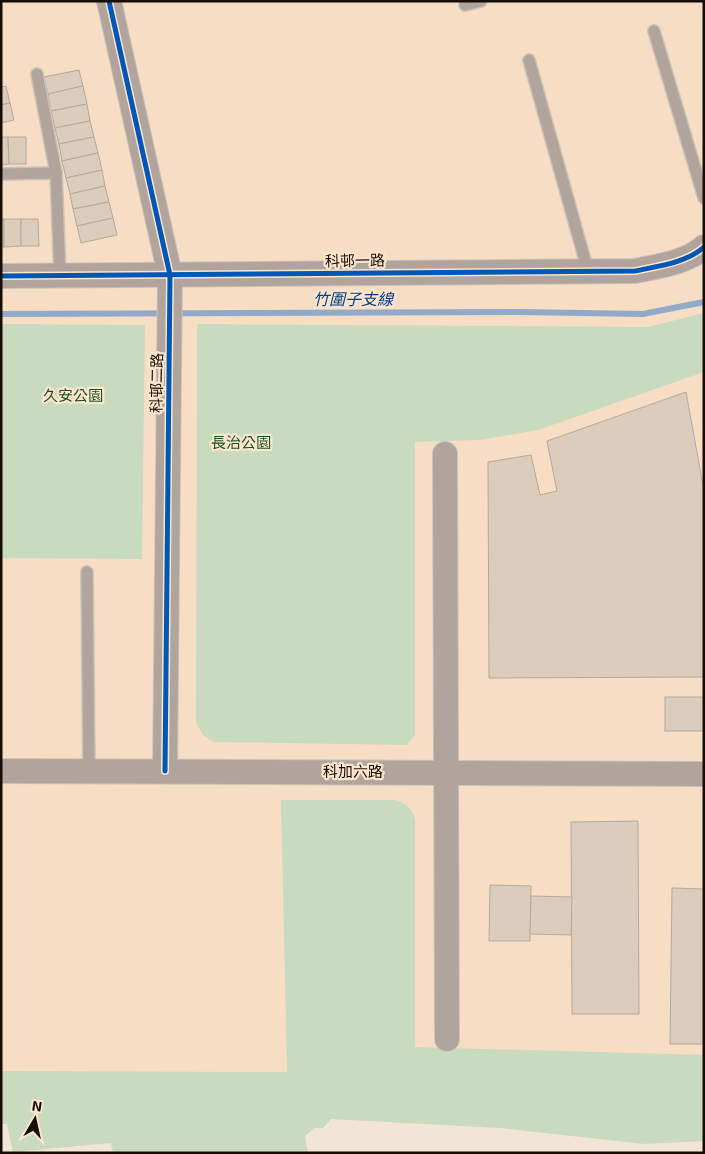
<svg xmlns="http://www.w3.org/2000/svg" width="705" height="1154" font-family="'Exo 2','Noto Sans TC',sans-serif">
<rect width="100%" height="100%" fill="#f2e5d8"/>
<!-- built -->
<path fill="#f6ddc4" d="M1 1H704V1141L645 1144 500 1128 331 1119 323 1128H314L304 1136 113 1153 111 1143 13 1152 7 1124H1Z"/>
<!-- green -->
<g fill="#c9dbbe">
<path d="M704 313V372L538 430 480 440 415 442V735L407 745 214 742 203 735 196 723 197 324 648 327Z"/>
<path d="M1 324 145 325 142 559 1 558Z"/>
<path d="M281 800H394C406 803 411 807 415 819V1047L704 1055V1141L645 1144 500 1128 331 1119 323 1128H314L305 1136 308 1153H113L111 1143 13 1152 7 1124H1V1071L287 1072Z"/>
</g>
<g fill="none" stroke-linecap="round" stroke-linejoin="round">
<!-- stream -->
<path stroke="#8faaca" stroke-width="6" d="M1 314 519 312 643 314 704 302"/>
</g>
<!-- building -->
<g fill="#dbccbb" stroke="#b4a99e">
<path d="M79 70 83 86 48 94 44 77Z"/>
<path d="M6 86 10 103 1 105V87Z"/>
<path d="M83 86 87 104 51 111 48 94Z"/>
<path d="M10 103 14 120 1 123V105Z"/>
<path d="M87 104 90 121 55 128 51 111Z"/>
<path d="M90 121 94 137 59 144 55 128Z"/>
<path d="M1 137H8L9 164 1 165Z"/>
<path d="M8 137H26V164H9Z"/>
<path d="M94 137 98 153 62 161 59 144Z"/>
<path d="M98 153 102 170 66 178 62 161Z"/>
<path d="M102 170 105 186 70 194 66 178Z"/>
<path d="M105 186 109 202 73 209 70 194Z"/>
<path d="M109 202 113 218 77 226 73 209Z"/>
<path d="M113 218 117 235 81 243 77 226Z"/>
<rect x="1" y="219" width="3" height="28"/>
<path d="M4 219H21V246L4 247Z"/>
<path d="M21 219H38L39 246H21Z"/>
<path d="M686 392 704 491V677L489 678 488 462 531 455 540 495 557 491 547 441Z"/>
<rect x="665" y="697" width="39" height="34"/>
<path d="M638 821 639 1014H572L571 822Z"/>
<path d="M490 885 531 886 530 941H489Z"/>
<path d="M672 888 704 889V1044H670Z"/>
<path d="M531 896 572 897 571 935 530 934Z"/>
</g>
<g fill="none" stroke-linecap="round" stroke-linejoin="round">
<defs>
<g id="service">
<path d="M465 5 481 1"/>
<path d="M654 31 704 198"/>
<path d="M529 60 588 271"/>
<path d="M37 74 56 173 60 276"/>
<path d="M1 174 56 173"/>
<path d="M87 572 89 772"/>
</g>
<g id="minor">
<path d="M109 1 170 275 165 771"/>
<path d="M1 276 635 271C658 266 686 263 704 247"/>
<path d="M445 454 447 1039"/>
<path d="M1 771 704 774"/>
</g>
</defs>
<!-- service casing -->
<use href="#service" stroke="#ccc2b9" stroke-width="14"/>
<!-- minor casing -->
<use href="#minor" stroke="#ccc2b9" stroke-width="26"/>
<!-- service -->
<use href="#service" stroke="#b0a49c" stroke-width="11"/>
<!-- minor -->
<use href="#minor" stroke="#b0a49c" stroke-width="24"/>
<defs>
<g id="cycleway">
<path d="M109 1 170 275 165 771"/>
<path d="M1 276 635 271C658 266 686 263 704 247"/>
</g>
</defs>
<!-- cycleway casing -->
<use href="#cycleway" stroke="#fce5ce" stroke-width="8"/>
<!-- cycleway -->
<use href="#cycleway" stroke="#0057b8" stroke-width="5"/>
</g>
<g text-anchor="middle" stroke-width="4.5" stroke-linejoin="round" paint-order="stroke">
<!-- street labels -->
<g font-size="15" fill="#160d04" stroke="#fce5ce">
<text transform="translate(355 261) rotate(-1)" y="5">科邨一路</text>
<text transform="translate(157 383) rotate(-89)" y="5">科邨二路</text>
<text x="353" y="777">科加六路</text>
</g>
<!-- park labels -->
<g font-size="15" fill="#185121" stroke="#fce5ce">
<text x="73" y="401">久安公園</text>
<text x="241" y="448">長治公園</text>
</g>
<!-- water labels -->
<g font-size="16" font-style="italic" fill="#003f7f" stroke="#fce5ce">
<text x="353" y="305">竹圍子支線</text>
</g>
</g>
<!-- border -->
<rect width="705" height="1154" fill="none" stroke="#160d04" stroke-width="5"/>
<!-- north arrow -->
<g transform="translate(35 1119) rotate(9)" stroke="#fce5ce" stroke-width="4" paint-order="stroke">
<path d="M0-4L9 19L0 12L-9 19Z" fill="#160d04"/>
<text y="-8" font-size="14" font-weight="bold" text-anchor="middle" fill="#160d04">N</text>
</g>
</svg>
